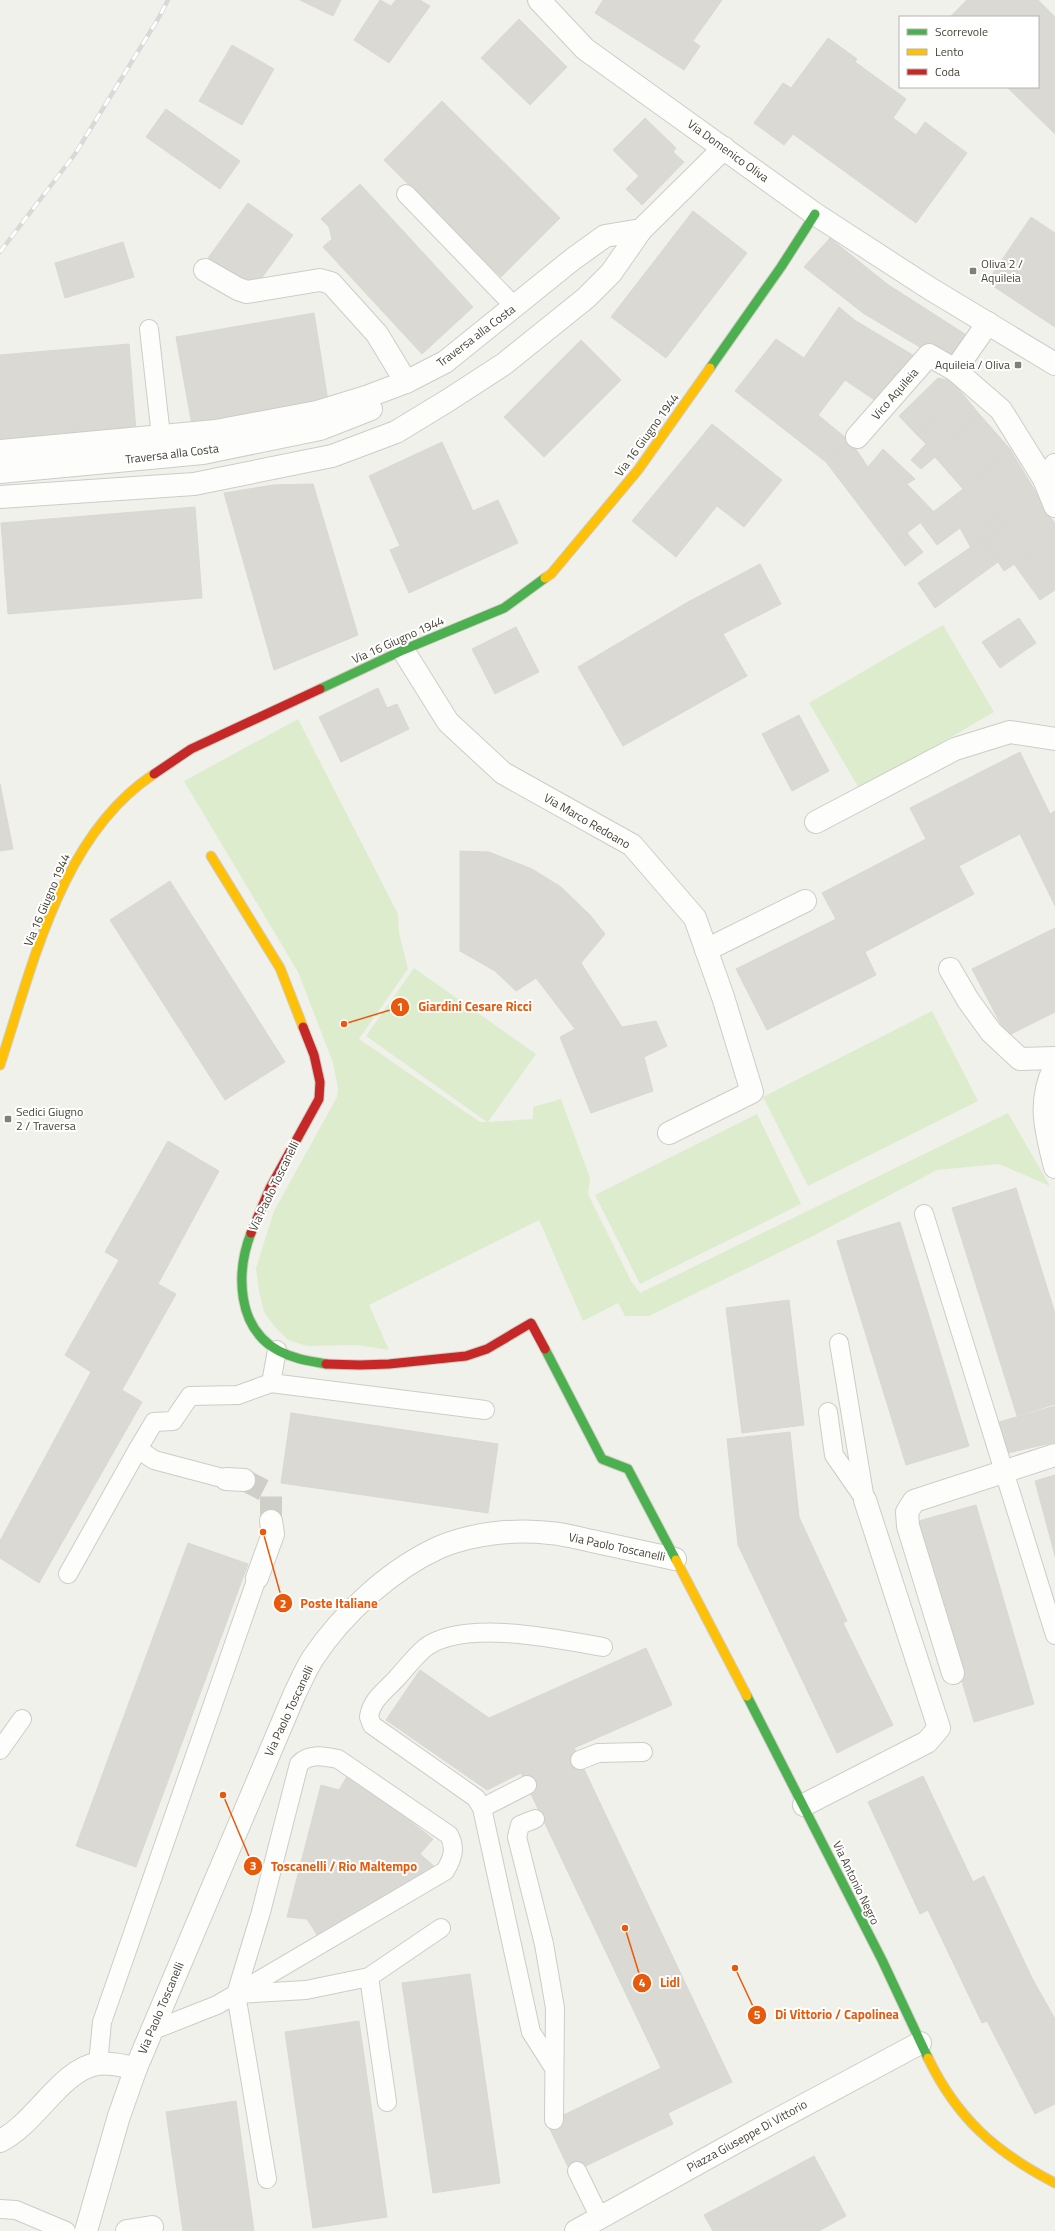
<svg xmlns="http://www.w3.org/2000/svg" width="1055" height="2231" font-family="'Titillium Web',sans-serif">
<rect width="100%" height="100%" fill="#f1f1ec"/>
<!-- green -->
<g fill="#dceccd">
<path d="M943 625 994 712 860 790 809 703Z"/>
<path d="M298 719 398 914 399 933 408 969 359 1039 480 1122H487L366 1036 414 968 536 1054 488 1122 533 1119V1107L561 1099 590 1178 588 1194 631 1281 640 1293 1008 1113 1050 1186 999 1164 937 1170 813 1236 649 1316H625L618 1303 583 1321 539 1220 369 1305 389 1350 357 1345 307 1346 288 1340 275 1327 264 1312 259 1291 256 1268 274 1211 337 1097 338 1088 333 1063 298 972 184 781Z"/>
<path d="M932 1011 978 1101 808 1186 763 1097Z"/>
<path d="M757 1114 801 1204 640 1284 595 1195Z"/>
</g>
<!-- building -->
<g fill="#dbd9d4" stroke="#d9d8d2">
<path d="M300 0H341L333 16Z"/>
<path d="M380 0 391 6 396 0H420L430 6 389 63 354 40Z"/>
<path d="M603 0H722L693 41 700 46 684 70 595 13Z"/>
<path d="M967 0H1038L1055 17V134L1007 87H1038V17H950Z"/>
<path d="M519 19 567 67 530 105 481 58Z"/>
<path d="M828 38 857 59 855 62 906 99 893 118 916 135 925 122 967 153 916 223 793 134 784 145 754 123 783 83 791 88Z"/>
<path d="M232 45 274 69 242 125 199 101Z"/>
<path d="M442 101 560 218 501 277 384 160Z"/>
<path d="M166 109 240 161 220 189 146 137Z"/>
<path d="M645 118 676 148 673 152 684 162 642 205 626 189 639 176 613 150Z"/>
<path d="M360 184 473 307 422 354 323 247 332 239 329 227 321 219Z"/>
<path d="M248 203 293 235 253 290 208 258Z"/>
<path d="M693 211 747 253 666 358 611 317Z"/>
<path d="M1031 217 1055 233V327L987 282Z"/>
<path d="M830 238 887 284 968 336 948 364 863 313 804 267Z"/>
<path d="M123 242 134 277 65 298 55 263Z"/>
<path d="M839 307 856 321 916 357 879 403 845 380 818 415 851 442 826 462 735 391 776 339 804 358Z"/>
<path d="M314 313 328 401 192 425 176 337Z"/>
<path d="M581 340 621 380 544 457 504 417Z"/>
<path d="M129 344 136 431 0 442V355Z"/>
<path d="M938 378 952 381 980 415 954 438 935 418 917 435 899 416Z"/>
<path d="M980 415 1010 449 963 489 935 457 921 469 911 460 926 444 917 435 935 418 954 438Z"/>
<path d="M712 424 782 480 744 527 717 506 676 557 632 521Z"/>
<path d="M442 442 473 511 498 500 518 543 409 593 390 550 400 546 369 476Z"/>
<path d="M851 442 868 467 883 449 915 479 907 484 934 512 890 546 826 462Z"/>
<path d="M1010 449 1055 524V537L1004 571 983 539 1003 527 998 518 985 525 963 489Z"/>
<path d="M313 484 358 635 274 670 224 493 273 485Z"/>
<path d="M963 489 985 525 998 518 1003 527 971 548 960 528 937 545 920 522Z"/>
<path d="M195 507 202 598 8 614 1 523Z"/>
<path d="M907 533 923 552 905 566 890 546Z"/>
<path d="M1055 537V590L1040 600 1014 564Z"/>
<path d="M983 539 998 562 935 608 918 583Z"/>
<path d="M760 564 781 604 723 634 747 676 623 746 578 667 688 602Z"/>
<path d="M1019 618 1036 643 1000 668 982 642Z"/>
<path d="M516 627 539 672 495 694 472 649Z"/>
<path d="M378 688 387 708 397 704 409 729 341 762 319 717Z"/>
<path d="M799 715 829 771 792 791 762 734Z"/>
<path d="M1020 752 1050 814 1055 811V906L1020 834 959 866 974 894 865 952 876 975 767 1030 736 969 836 919 822 893 926 839 910 808Z"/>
<path d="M0 784 13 849 0 851Z"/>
<path d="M460 851 489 852 532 869 561 887 590 915 605 934 581 963 622 1027 656 1021 667 1046 644 1057 653 1091 591 1113 560 1037 575 1029 536 978 516 991 495 971 460 951Z"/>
<path d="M170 881 285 1062 225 1100 110 920Z"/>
<path d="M1055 928V1012L1007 1036 972 969Z"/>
<path d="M168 1141 219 1171 158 1284 176 1294 122 1390 142 1402 39 1583 0 1558V1541L91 1372 65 1355 119 1260 105 1252Z"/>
<path d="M1016 1188 1055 1313V1404L1017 1416 952 1208Z"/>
<path d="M900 1222 969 1446 906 1465 837 1241Z"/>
<path d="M789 1300 804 1425 742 1433 726 1308Z"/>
<path d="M1055 1406V1442L1008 1453 999 1422Z"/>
<path d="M291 1413 498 1444 488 1513 281 1483Z"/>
<path d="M790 1432 799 1517 847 1621 843 1623 893 1725 837 1753 738 1545 727 1439Z"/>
<path d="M1055 1475V1556L1035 1481Z"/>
<path d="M976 1505 1034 1704 974 1722 915 1522Z"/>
<path d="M188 1543 248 1564 136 1867 76 1846Z"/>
<path d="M646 1648 672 1705 574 1748 732 2082 668 2113 673 2124 571 2173 547 2123 661 2068 521 1773 487 1790 386 1720 420 1670 489 1718Z"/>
<path d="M349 1773 433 1839 420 1854 436 1868 321 1941 307 1919 287 1917 321 1785 339 1790Z"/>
<path d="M923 1776 973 1882 984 1876 1032 1978 1055 2019V2104L1035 2114 987 2021 982 2023 928 1910 920 1914 868 1802Z"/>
<path d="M470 1974 500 2183 433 2193 402 1983Z"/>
<path d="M359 2021 387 2217 313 2228 285 2032Z"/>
<path d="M236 2101 254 2231H183L166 2112Z"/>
<path d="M814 2156 846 2216 819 2231H713L704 2215Z"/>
</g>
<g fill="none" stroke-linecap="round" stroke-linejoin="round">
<!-- street-tunnel -->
<path stroke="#cfcec8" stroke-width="22" stroke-dasharray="22 11" stroke-linecap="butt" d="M244 1480 271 1494V1521"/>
<defs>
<g id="lane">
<path d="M406 194 515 307"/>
<path d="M149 329 161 436"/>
<path d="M924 1214 1055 1635"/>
<path d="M839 1343 865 1500"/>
<path d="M277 1350 271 1383 485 1410"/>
<path d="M828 1412 834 1455 861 1494"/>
<path d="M138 1449 154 1422 173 1421 190 1396 238 1395 271 1383"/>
<path d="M68 1574 138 1449 154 1460 226 1479"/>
<path d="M0 1750 22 1719"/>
<path d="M580 1760 598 1753 643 1752"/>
<path d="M482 1808 527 1785"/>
<path d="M535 1819 520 1825 517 1837 544 1944 555 2008 554 2120"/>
<path d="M369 1977 387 2102"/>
<path d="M239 1994 306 1990 369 1977 441 1928"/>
<path d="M151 2031 217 2005 236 1994 445 1871C453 1858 456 1848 449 1835L338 1759C324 1756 309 1753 299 1764L261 1912 236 1994 267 2179"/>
<path d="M98 2064 102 2022 257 1578"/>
<path d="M554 2068 531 2032 482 1808 476 1798 372 1725 369 1717C371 1700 386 1690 397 1678 406 1668 416 1655 426 1647 466 1619 558 1639 603 1647"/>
<path d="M577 2171 600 2218"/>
<path d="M0 2209 16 2210 66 2231"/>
</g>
<g id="street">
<path d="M539 0 585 49 815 214 929 288 1055 364"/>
<path d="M205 270 238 289 247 292 320 280 331 283 377 334 406 382"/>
<path d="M988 323 955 370 1001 410 1044 479 1055 465"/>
<path d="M857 437 929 355 955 370"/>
<path d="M0 451 216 431 317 412 366 397 406 382 445 362 573 259 605 236 641 230 724 148"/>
<path d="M0 472 203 453 320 429 371 409"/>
<path d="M1044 479 1055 506"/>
<path d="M0 497 194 484 332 456 396 432 447 401 504 364 586 298 611 273 641 230"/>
<path d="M403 650 448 722 503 773 632 845 695 918 723 997 752 1092 669 1133"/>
<path d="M816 822 955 749 1010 732 1055 739"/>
<path d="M706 950 805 901"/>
<path d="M950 969 968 1000 991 1032 1020 1059 1055 1058"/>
<path d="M1055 1066C1037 1103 1046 1130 1055 1167"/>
<path d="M226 1479 244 1480"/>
<path d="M257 1578 273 1534 271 1521"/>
<path d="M953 1673 908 1526 907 1512 914 1501 1055 1455"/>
<path d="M804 1805 927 1742 939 1728 865 1500"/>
<path d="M0 2141C34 2125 62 2069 97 2064 110 2062 123 2066 136 2068"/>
<path d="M86 2231 119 2116 136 2068 295 1693C301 1681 306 1669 313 1658 343 1613 391 1569 440 1547 473 1533 515 1529 550 1533 564 1534 578 1538 592 1541 620 1547 647 1553 675 1559"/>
<path d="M127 2231 152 2227"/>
<path d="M576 2231 756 2131 920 2043"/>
</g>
<g id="fast">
<path d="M710 368 781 267 815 214"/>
<path d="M320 689 403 650 504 608 545 578"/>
<path d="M251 1233C236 1272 236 1328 279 1351 294 1359 310 1361 326 1364"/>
<path d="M545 1349 602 1459 628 1469 676 1560"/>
<path d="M747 1696 882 1960 928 2058"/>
</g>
<g id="slow">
<path d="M545 578 551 574 638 470 710 368"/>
<path d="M211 856 280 968 303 1027"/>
<path d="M0 1065C33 965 61 835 154 774"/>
<path d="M676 1560 747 1696"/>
<path d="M928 2058C957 2118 995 2152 1055 2183"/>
</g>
<g id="jam">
<path d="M154 774 191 749 320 689"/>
<path d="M251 1233 270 1188 319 1099 320 1082 314 1055 303 1027"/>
<path d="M326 1364 360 1365 389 1364 466 1356 487 1349 531 1323 545 1349"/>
</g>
</defs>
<!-- lane casing -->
<use href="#lane" stroke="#cdcdc7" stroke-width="20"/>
<!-- street casing -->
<use href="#street" stroke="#cdcdc7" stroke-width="24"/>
<!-- fast casing -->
<use href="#fast" stroke="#d0cec3" stroke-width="11"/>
<!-- slow casing -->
<use href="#slow" stroke="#d0cec3" stroke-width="11"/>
<!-- jam casing -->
<use href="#jam" stroke="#d0cec3" stroke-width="11"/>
<!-- lane -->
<use href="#lane" stroke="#fdfdfc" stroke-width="18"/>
<!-- street -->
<use href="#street" stroke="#fdfdfc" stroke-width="22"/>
<!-- fast -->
<use href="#fast" stroke="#4caf50" stroke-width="9"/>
<!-- slow -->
<use href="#slow" stroke="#ffc107" stroke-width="9"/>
<!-- jam -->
<use href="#jam" stroke="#c62828" stroke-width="9"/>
<defs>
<path id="rail" d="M0 252 75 154 158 19 168 0"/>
</defs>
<!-- rail casing -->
<use href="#rail" stroke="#d9d9d8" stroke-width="4.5"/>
<!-- rail -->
<use href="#rail" stroke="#fff" stroke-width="3" stroke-dasharray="9" stroke-linecap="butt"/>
</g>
<!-- markers -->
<g fill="#828076" stroke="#fff" stroke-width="1.5">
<rect x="969" y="267" width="8" height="8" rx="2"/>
<rect x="1014" y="361" width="8" height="8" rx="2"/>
<rect x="4" y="1115" width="8" height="8" rx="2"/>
</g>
<g text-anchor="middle" stroke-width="4" stroke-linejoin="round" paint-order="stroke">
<!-- street labels -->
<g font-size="12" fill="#474337" stroke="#fff">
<text transform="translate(728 151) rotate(36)" y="4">Via Domenico Oliva</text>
<text transform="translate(476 336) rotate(-37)" y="4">Traversa alla Costa</text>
<text transform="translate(895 394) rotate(-49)" y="4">Vico Aquileia</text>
<text transform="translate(647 435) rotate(-54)" y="4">Via 16 Giugno 1944</text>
<text transform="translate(172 454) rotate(-7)" y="4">Traversa alla Costa</text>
<text transform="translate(398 640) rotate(-24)" y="4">Via 16 Giugno 1944</text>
<text transform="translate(587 821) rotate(30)" y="4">Via Marco Redoano</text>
<text transform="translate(47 900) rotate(-67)" y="4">Via 16 Giugno 1944</text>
<text transform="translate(274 1186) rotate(-64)" y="4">Via Paolo Toscanelli</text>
<text transform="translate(617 1547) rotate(12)" y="4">Via Paolo Toscanelli</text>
<text transform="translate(289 1711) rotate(-65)" y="4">Via Paolo Toscanelli</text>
<text transform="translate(856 1883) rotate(64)" y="4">Via Antonio Negro</text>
<text transform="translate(161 2008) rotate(-67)" y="4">Via Paolo Toscanelli</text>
<text transform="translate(747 2136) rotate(-29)" y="4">Piazza Giuseppe Di Vittorio</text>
</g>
<!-- poi labels -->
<g font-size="12" fill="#474337" stroke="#fff" text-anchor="start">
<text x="981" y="268">Oliva 2 /<tspan x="981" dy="14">Aquileia</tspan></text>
<text x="1010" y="369" text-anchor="end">Aquileia / Oliva</text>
<text x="16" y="1116">Sedici Giugno<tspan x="16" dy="14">2 / Traversa</tspan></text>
</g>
</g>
<!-- callouts -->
<path fill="none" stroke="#e8590c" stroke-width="1.5" d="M344 1024L400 1007M263 1532L283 1603M223 1795L253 1866M625 1928L642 1983M735 1968L757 2015"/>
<g fill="#e8590c" stroke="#fff" stroke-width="1.5">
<circle cx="344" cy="1024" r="4"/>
<circle cx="263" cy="1532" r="4"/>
<circle cx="223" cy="1795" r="4"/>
<circle cx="625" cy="1928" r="4"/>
<circle cx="735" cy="1968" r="4"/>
<circle cx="400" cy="1007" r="10"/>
<circle cx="283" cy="1603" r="10"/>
<circle cx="253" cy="1866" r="10"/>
<circle cx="642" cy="1983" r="10"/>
<circle cx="757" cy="2015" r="10"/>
</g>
<g font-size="12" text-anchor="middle" font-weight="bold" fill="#fff">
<text x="400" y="1011">1</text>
<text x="283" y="1608">2</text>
<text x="253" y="1870">3</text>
<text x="642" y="1987">4</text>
<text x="757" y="2019">5</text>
</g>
<g font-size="13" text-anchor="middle" font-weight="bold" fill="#e8590c" stroke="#fff" stroke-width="4" stroke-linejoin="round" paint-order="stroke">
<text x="475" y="1011">Giardini Cesare Ricci</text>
<text x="339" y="1608">Poste Italiane</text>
<text x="344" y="1871">Toscanelli / Rio Maltempo</text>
<text x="670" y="1987">Lidl</text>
<text x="837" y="2019">Di Vittorio / Capolinea</text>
</g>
<!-- legend -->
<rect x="899" y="16" width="140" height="72" fill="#ffffff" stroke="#b5b4af"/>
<rect x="907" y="29" width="20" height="6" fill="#4caf50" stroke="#b5b4af"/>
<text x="935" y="36" font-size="12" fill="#474337">Scorrevole</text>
<rect x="907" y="49" width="20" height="6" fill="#ffc107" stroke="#b5b4af"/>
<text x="935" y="56" font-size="12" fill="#474337">Lento</text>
<rect x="907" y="69" width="20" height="6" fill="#c62828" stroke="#b5b4af"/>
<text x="935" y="76" font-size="12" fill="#474337">Coda</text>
</svg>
